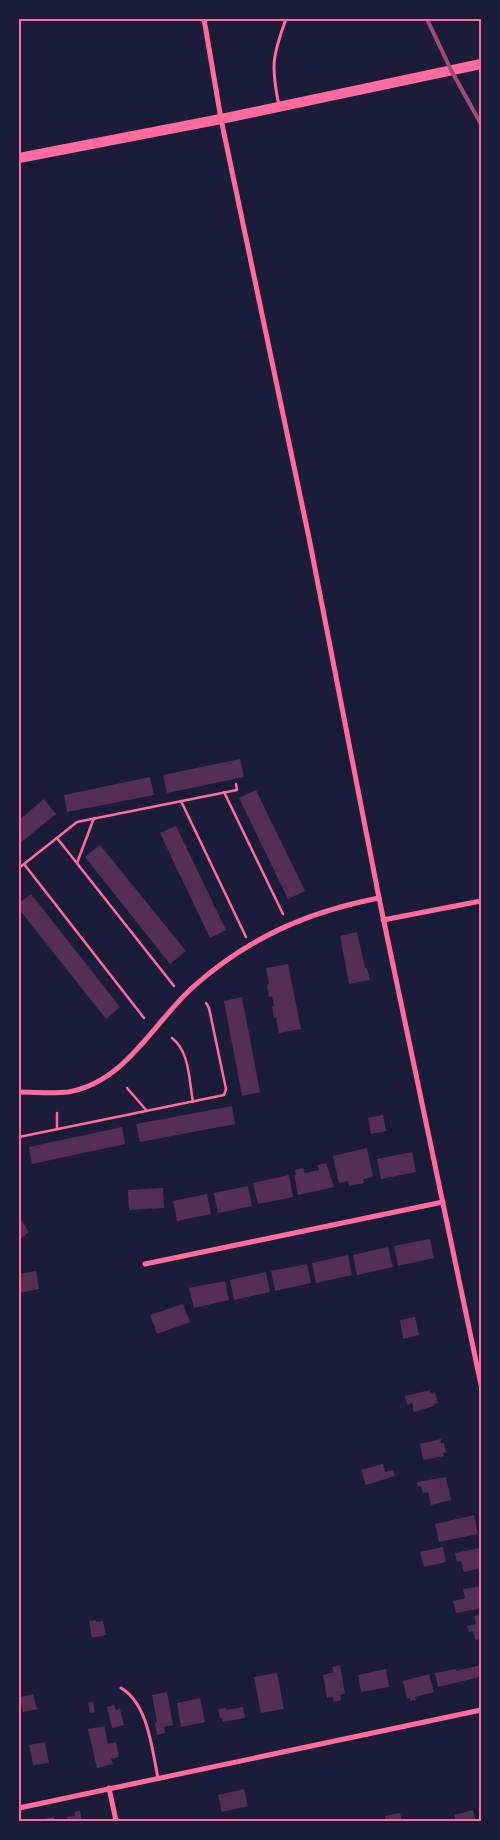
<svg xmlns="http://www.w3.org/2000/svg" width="500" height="1840" font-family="'Sofia Sans Condensed',sans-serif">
<rect width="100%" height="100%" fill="#1b1b3a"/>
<!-- building -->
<g fill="#542f53">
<path d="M240 759 244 777 167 793 163 775Z"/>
<path d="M150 777 154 795 67 812 64 795Z"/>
<path d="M256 790 305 891 288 899 239 798Z"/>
<path d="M44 799 56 814 19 844V820Z"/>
<path d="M176 826 226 930 210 938 160 833Z"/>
<path d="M100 845 186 951 170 964 85 857Z"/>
<path d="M31 894 120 1007 106 1019 19 909V903Z"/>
<path d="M357 932 365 968H367L370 980 349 984 340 936Z"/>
<path d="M288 964 301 1029 279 1033 276 1017 274 1018 272 1006H274L272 996 269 997 267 985 269 984 266 968Z"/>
<path d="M242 997 260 1092 242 1096 224 1001Z"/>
<path d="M232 1106 235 1124 140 1142 136 1124Z"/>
<path d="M383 1115 386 1131 371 1134 368 1118Z"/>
<path d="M122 1127 125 1144 32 1164 29 1147Z"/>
<path d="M367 1148 373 1177 363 1179 364 1183 349 1186 348 1181 339 1183 333 1156Z"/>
<path d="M412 1152 416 1172 381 1179 377 1159Z"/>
<path d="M326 1163 334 1187 298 1195 294 1175H296L295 1170 303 1168 305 1173 319 1170 318 1165Z"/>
<path d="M289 1175 293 1197 258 1204 253 1183Z"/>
<path d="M248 1186 252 1206 218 1213 214 1193Z"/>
<path d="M163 1188 164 1208 129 1210 128 1190Z"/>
<path d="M207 1194 211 1214 177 1221 173 1201Z"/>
<path d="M19 1217 29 1232 19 1240Z"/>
<path d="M430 1239 434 1258 398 1266 394 1246Z"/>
<path d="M388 1247 393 1267 357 1275 353 1255Z"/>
<path d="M348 1255 352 1275 316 1283 312 1263Z"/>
<path d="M307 1264 311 1283 275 1291 271 1271Z"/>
<path d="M36 1271 39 1289 19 1293V1274Z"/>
<path d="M266 1272 270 1292 234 1300 230 1280Z"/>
<path d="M225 1281 229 1300 194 1308 189 1288Z"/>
<path d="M183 1304 190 1322 157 1334 150 1315Z"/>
<path d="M415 1317 419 1335 403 1339 400 1320Z"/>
<path d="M430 1390 431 1393 435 1392 438 1403 434 1404V1406L414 1412 412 1403 407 1405 405 1396Z"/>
<path d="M441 1439V1443H444L446 1452 443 1453 444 1456 423 1460 420 1444Z"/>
<path d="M383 1464 385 1472 393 1470 395 1476 366 1485 361 1470Z"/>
<path d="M446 1477 451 1500 431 1505 428 1492 423 1493 421 1486 418 1487 417 1482Z"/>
<path d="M474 1515 478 1534 439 1542 435 1524Z"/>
<path d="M443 1547 446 1562 424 1567 420 1552Z"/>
<path d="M480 1548 481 1568 464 1572 461 1561 457 1562 455 1553Z"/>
<path d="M481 1586V1608L456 1613 453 1601 465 1598 463 1589Z"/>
<path d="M481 1615V1639L475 1640 473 1631 469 1632 467 1626 476 1624 474 1616Z"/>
<path d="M96 1620V1622L103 1621 106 1635 92 1638 89 1621Z"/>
<path d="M340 1665 345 1694 340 1695 341 1700 334 1702 333 1697 327 1698 323 1675 334 1672 332 1667Z"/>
<path d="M481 1665V1681L480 1677 438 1687 435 1673 456 1669V1671Z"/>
<path d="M386 1669 389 1687 361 1692 358 1675Z"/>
<path d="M277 1673 284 1709 261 1713 254 1677Z"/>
<path d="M429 1674 434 1692 415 1697 416 1700 410 1701V1698L407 1699 403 1681Z"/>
<path d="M167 1692 173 1725 164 1727 165 1733 157 1735 155 1723 157 1722 152 1695Z"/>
<path d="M33 1694 37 1709 23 1712 20 1697Z"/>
<path d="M200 1698 205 1722 181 1727 177 1703Z"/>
<path d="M93 1701 95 1712 90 1713 88 1703Z"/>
<path d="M114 1705 116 1710 120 1709 124 1725 112 1728 107 1707Z"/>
<path d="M243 1707 245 1718 223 1722 222 1718H220L218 1709 226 1708V1710Z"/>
<path d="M104 1726 108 1744 116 1742 119 1757 111 1759 113 1764 97 1768 88 1729Z"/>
<path d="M45 1742 49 1763 33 1765 29 1745Z"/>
<path d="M244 1789 248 1806 222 1812 218 1795Z"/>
<path d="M473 1810 476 1821H456L454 1815Z"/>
<path d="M80 1811 82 1821H68L67 1817 75 1816 74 1812Z"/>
<path d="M400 1813 402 1821H386L385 1816Z"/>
<path d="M54 1817V1821H45L44 1819Z"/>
</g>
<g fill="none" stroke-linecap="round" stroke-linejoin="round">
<!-- path -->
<g stroke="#ff6b9d" stroke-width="2.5">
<path d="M224 792 283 914"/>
<path d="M181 801 246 937"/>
<path d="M57 838 174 986"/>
<path d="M77 863 94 818"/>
<path d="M24 864 77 822 237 790 236 784"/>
<path d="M19 868 24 864 144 1018"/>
<path d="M172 1038C190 1052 189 1081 193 1102"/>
<path d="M127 1088 147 1111"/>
<path d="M57 1113V1129"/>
<path d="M19 1137 224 1095 226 1089 209 1008 206 1003"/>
</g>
<!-- service -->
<g stroke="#ff6b9d" stroke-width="3">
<path d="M279 106C271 66 272 57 286 19"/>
<path d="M121 1688C148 1703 152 1750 158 1778"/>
</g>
<!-- minor -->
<g stroke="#ff6b9d" stroke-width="5">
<path d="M204 19 221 119 309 538 379 898 481 1385"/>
<path d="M383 920 481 901"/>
<path d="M19 1092C35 1092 52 1094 68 1092 126 1082 153 1023 193 987 248 938 307 912 379 898"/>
<path d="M145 1264 443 1202"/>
<path d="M109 1788 116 1821"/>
<path d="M19 1808 481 1710"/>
</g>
<!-- secondary -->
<path stroke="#ff6b9d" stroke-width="10" d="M19 158 221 119 481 64"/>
<!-- rail -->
<path stroke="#a44b75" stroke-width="4" d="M427 19 451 70 481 124"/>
</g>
<!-- border -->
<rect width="500" height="1840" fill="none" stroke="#1b1b3a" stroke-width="40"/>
<rect x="20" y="20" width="460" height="1800" fill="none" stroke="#ff6b9d" stroke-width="2"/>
</svg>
